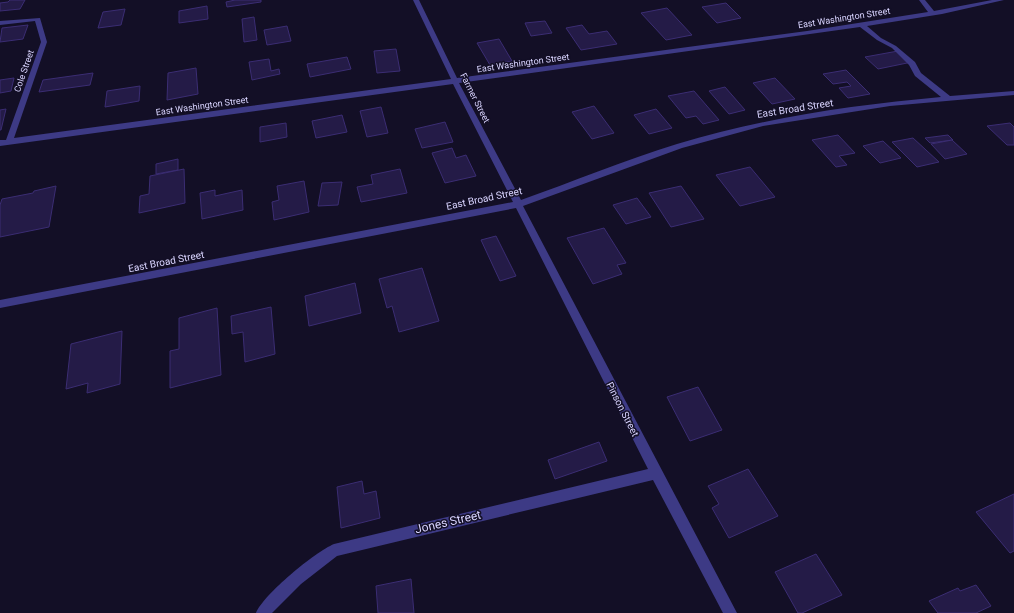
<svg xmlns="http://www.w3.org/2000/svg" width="1014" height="613" font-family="Roboto,sans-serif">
<rect width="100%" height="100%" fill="#130f26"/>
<!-- building -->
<g fill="#241b47" stroke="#3b2d73">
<path d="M10 0H25L20 9 0 11V3L8 2Z"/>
<path d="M235 0H261V2L227 7 226 2Z"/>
<path d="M726 3 741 18 717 23 702 7Z"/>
<path d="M207 6 208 19 179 23V11Z"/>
<path d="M667 8 692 35 666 40 641 13Z"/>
<path d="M125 9 121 25 98 28 103 12Z"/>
<path d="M254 17 257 40 244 42 242 19Z"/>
<path d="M545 21 552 33 531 36 525 23Z"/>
<path d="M28 25 23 39 0 42 2 28Z"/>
<path d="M582 25 589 34 607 31 617 44 581 50 566 28Z"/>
<path d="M287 26 291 41 267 45 264 30Z"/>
<path d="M499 39 512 61 490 65 477 43Z"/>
<path d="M396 49 400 71 377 73 374 51Z"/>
<path d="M898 51 912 62 878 69 865 57Z"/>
<path d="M347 57 351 69 310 77 307 64Z"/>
<path d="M269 59 271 71 279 69 280 74 252 80 249 62Z"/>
<path d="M196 68 198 94 167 100 168 73Z"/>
<path d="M846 70 870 94 848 98 839 88 851 86 847 82 833 84 823 74Z"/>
<path d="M93 73 90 85 39 92 43 80Z"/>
<path d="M14 78 11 91 0 93V80Z"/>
<path d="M775 78 795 99 772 104 753 83Z"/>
<path d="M140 86 139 101 105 107 107 91Z"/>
<path d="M725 87 745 110 729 114 709 91Z"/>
<path d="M694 91 719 120 703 124 696 116 686 118 668 96Z"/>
<path d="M594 106 614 133 592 139 572 112Z"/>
<path d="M381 107 388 133 367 137 360 111Z"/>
<path d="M6 109 1 130H0V110Z"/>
<path d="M656 109 672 128 649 134 634 115Z"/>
<path d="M342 115 347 132 316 138 312 121Z"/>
<path d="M445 122 453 142 422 148 415 129Z"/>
<path d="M286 123 287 137 260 142V127Z"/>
<path d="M1010 123 1014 127V145H1007L987 126Z"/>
<path d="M838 135 855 153 839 156 847 165 836 167 812 140Z"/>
<path d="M948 135 953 140 930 143 925 138Z"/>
<path d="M913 138 939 162 917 167 892 142Z"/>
<path d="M952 140 967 154 945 159 931 144Z"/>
<path d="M883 141 901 158 880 163 863 146Z"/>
<path d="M452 148 456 158 466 155 476 176 445 183 432 153Z"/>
<path d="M178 159V170L156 174V164Z"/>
<path d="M750 167 775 197 740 206 716 175Z"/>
<path d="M184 169 185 203 139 213 140 196 149 194 150 176Z"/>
<path d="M400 169 407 193 361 202 357 187 373 184 371 175Z"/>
<path d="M304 181 309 212 274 220 272 202 279 200 277 186Z"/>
<path d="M342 182 338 205 318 206 322 183Z"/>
<path d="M56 186 49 227 0 237V205L2 199 33 193 34 191Z"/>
<path d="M681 186 704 219 671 227 649 193Z"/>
<path d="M215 190V196L242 190 243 210 202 219 200 193Z"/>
<path d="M637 198 651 217 626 224 613 205Z"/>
<path d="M604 228 626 263 617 265 622 274 593 284 567 238Z"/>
<path d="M496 236 516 276 500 281 481 240Z"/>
<path d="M422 268 439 321 399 332 392 306 387 308 379 279Z"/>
<path d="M355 283 361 313 309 326 305 296Z"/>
<path d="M271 307 275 354 245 362 243 332 232 334 231 316Z"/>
<path d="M217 308 221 375 170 388V351L179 349V318Z"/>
<path d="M122 331 120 384 87 393 88 383 66 389 71 344Z"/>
<path d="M698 387 722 430 690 441 667 397Z"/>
<path d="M599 442 607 461 555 479 548 460Z"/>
<path d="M748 469 778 516 729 538 712 508 719 504 708 486Z"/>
<path d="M362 481 364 494 376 491 380 518 341 528 337 487Z"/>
<path d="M1014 494V551L1010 553 976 512Z"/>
<path d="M816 554 842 595 802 613H798L775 572Z"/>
<path d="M411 579 414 613H378L376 586Z"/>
<path d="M976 585 991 606 976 613H938L929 601 958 588 960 591Z"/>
</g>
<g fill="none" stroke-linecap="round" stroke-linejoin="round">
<!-- minor -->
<path fill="#3d3a85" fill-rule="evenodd" d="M413 0H419L457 78 807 31 928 12 919 0H925L934 11 992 0H1004L942 14 867 26 881 38 896 46 915 62 921 73 950 96 1014 91V95L890 106 763 126 682 148 523 206 737 613H723L653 480 337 556 301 584 272 613H256C264 594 315 552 334 544L648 469 516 208 0 308V300L513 202 453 84 0 146V140H6L41 42 35 21 0 25V21L40 18 47 42 14 138 451 79ZM860 27 877 40 892 48 909 65 915 76 941 97C852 105 763 118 677 144 625 160 572 182 521 200L459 83Z"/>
</g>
<g text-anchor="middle" stroke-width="3" stroke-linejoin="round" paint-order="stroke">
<!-- far-street labels -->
<g font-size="9" fill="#d9d4ff" stroke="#130f26">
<text transform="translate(844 18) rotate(-9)" y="3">East Washington Street</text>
<text transform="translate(523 63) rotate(-8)" y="3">East Washington Street</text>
<text transform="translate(24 71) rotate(-71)" y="3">Cole Street</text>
<text transform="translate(475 98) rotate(63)" y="3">Farmer Street</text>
<text transform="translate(202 106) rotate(-8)" y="3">East Washington Street</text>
</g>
<!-- street labels -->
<g font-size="10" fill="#d9d4ff" stroke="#130f26">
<text transform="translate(795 108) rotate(-9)" y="4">East Broad Street</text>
<text transform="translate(484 198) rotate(-12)" y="4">East Broad Street</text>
<text transform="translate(166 261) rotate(-11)" y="4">East Broad Street</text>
<text transform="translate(623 409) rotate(63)" y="4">Pinson Street</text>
</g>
<!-- near-street labels -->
<g font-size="12" fill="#d9d4ff" stroke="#130f26">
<text transform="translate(448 522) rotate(-13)" y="4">Jones Street</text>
</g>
</g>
</svg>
